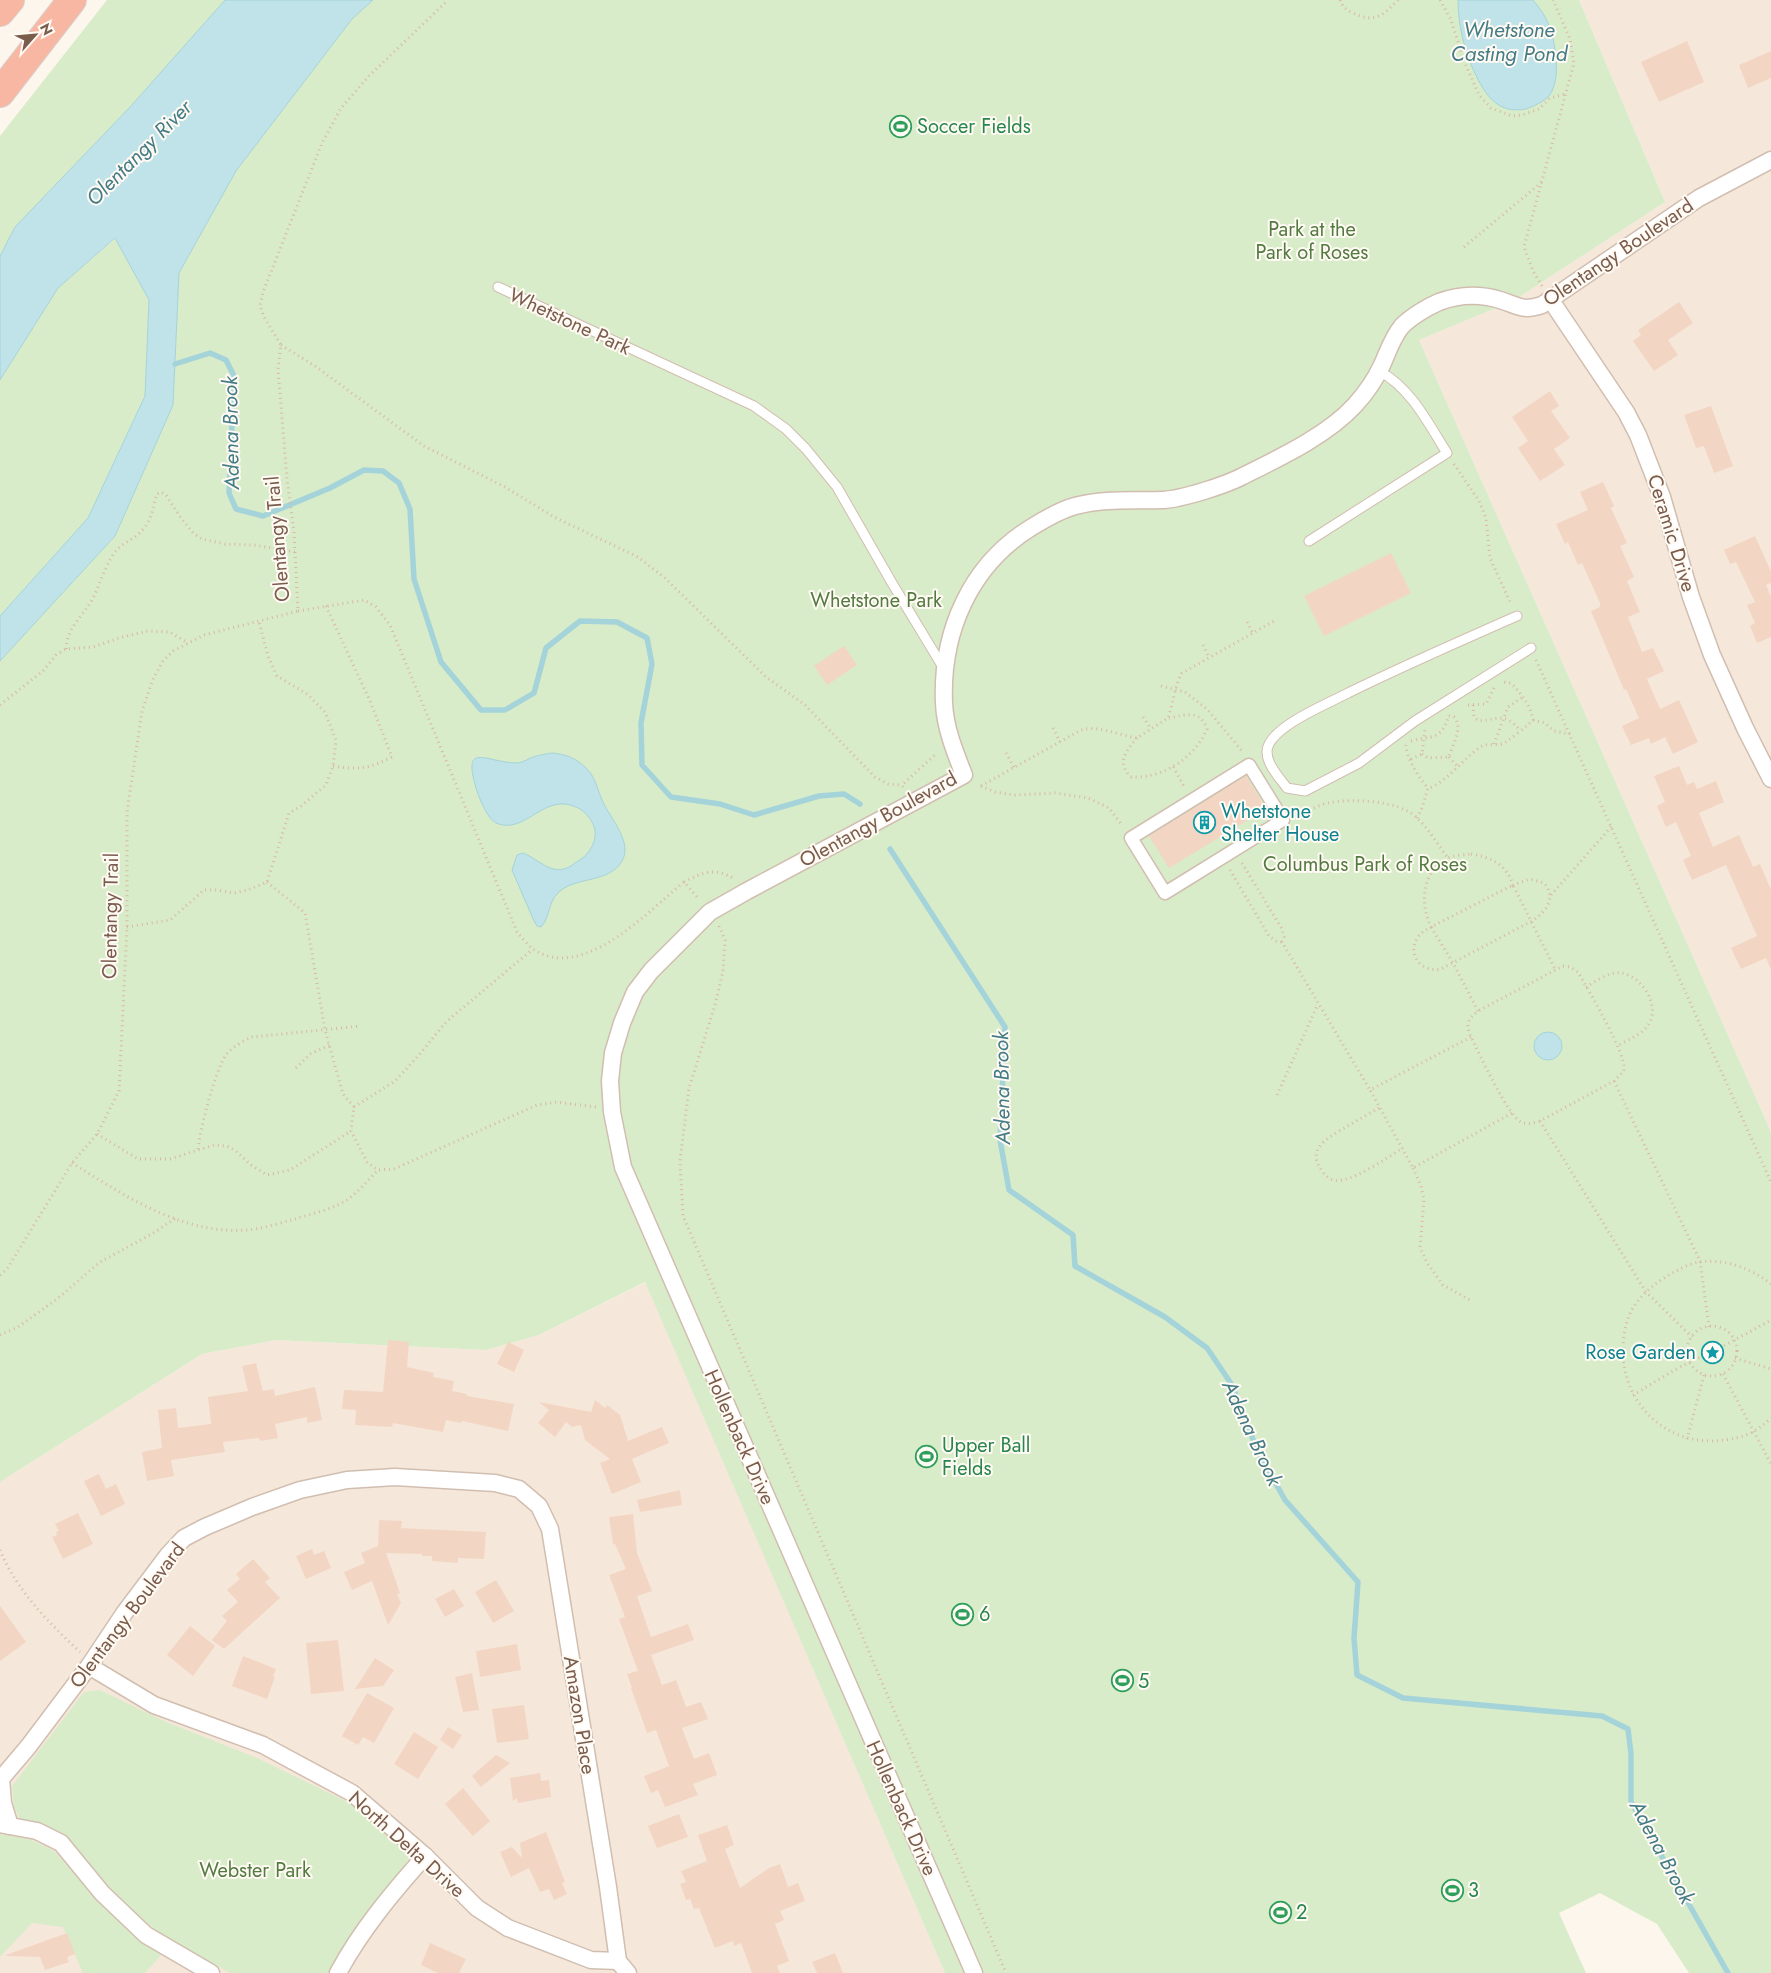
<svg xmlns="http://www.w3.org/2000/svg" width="1771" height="1973" font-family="Jost,sans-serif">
<rect width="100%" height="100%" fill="#fdf6ec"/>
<!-- residential -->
<g fill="#f5e8da">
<path d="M1579 0H1771V1132L1419 340 1513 301 1665 202Z"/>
<path d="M646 1282 945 1973H0V1482L202 1354 276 1340 486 1350 539 1335Z"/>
</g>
<!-- green -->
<g fill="#d8ecc9">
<path d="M107 0H225L131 106 15 227 0 256V136Z"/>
<path d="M373 0H1579L1665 202 1513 301 1419 340 1771 1132V1973H1689L1657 1924 1600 1893 1559 1913 1586 1973H945L645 1282 539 1335 486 1350 276 1340 202 1354 0 1482V661L115 536 173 405 179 273 236 171 352 19Z"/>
<path d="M116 238 149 300 145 396 88 518 0 616V380L58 288Z"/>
<path d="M100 1690 166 1722 257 1758 360 1808 411 1855 330 1973H230L164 1936 135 1914 101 1878 70 1841 49 1828 20 1820 14 1806 12 1786 84 1692Z"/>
<path d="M0 1834 29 1839 53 1850 93 1893 142 1940 162 1954 145 1973H83L63 1927 32 1923 0 1957Z"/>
</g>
<!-- water -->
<g fill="#bfe3e8" stroke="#a5d3da">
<path d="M225 0H373L352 19 236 171 179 273 173 405 115 536 0 661V616L88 518 145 396 149 300 115 238 58 288 0 380V256L15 227 131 106Z"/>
<path d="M1458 0H1533C1537 5 1541 10 1544 15 1555 33 1563 78 1549 96 1545 101 1532 107 1526 109 1495 115 1483 91 1472 67 1463 46 1458 22 1458 0Z"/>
<path d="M552 753C565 754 576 758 586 768 596 777 597 790 603 802 610 818 633 842 622 861 609 884 574 876 558 893 548 902 550 918 541 927L537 926 534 921 512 870 517 855 523 853C541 860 551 877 571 866 576 862 582 859 586 855 592 848 596 840 595 831 594 823 589 817 584 812 580 808 576 807 570 805 542 797 523 835 496 823 487 818 480 800 477 791 461 740 485 762 516 763 522 763 528 759 533 757 539 755 546 754 552 753Z"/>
<circle cx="1548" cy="1046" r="14"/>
</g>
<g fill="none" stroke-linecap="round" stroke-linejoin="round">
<!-- stream -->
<g stroke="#a5d3da" stroke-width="5.5">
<path d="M175 364 210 353 226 360 234 376 229 493 236 509 263 516 330 488 364 470 383 471 399 483 410 509 414 579 441 662 481 710H505L534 693 546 648 580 621 617 622 647 638 652 664 641 723 642 765 671 797 720 804 754 815 819 796 844 794 860 804"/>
<path d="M890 849 1005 1027 1000 1140 1009 1190 1073 1235 1075 1266 1165 1317 1207 1348 1232 1385 1257 1450 1285 1500 1358 1582 1354 1638 1357 1675 1403 1698 1602 1716 1628 1729 1631 1754V1802L1728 1973"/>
</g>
</g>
<!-- building -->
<g fill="#f3d5c3">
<path d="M1687 41 1704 82 1659 102 1641 62Z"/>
<path d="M1771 51V78L1748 88 1739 65Z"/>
<path d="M1679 302 1693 323 1668 340 1678 355 1654 371 1633 341 1641 335 1638 330Z"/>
<path d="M1550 391 1559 406 1551 411 1570 438 1554 449 1565 465 1540 481 1518 448 1528 441 1512 417Z"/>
<path d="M1711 406 1733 466 1714 473 1704 446 1696 448 1684 415Z"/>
<path d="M1603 482 1614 506 1611 508 1627 543 1620 546 1634 577 1627 581 1640 612 1628 617 1642 652 1653 648 1664 671 1647 679 1660 709 1679 700 1698 742 1673 754 1665 737 1651 744 1649 738 1631 745 1622 726 1639 718 1626 689 1624 690 1591 611 1600 607V603L1582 563 1578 565 1568 542 1565 544 1556 524 1588 510 1580 492Z"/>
<path d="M1755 536 1771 572V583L1766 585 1771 597V637L1757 643 1750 626 1755 623 1747 605 1755 602 1736 562 1730 564 1724 550Z"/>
<path d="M1391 553 1411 593 1324 636 1304 596Z"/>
<path d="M844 646 857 665 827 685 814 666Z"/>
<path d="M1679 766 1687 785 1694 782 1697 789 1716 781 1724 802 1699 813 1713 847 1739 835 1753 867 1760 864 1771 890V970L1766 958 1741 969 1731 948 1757 936 1726 865 1692 880 1683 860 1691 856 1676 822 1666 827 1657 806 1665 802 1654 776Z"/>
<path d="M1246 776 1266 809 1169 868 1149 836Z"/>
<path d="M388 1340 409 1342 407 1367 434 1373 433 1377 454 1381 452 1391 467 1394V1396L514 1404 508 1431 462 1421 461 1423 446 1420 443 1432 393 1423 392 1427 355 1425 356 1410 342 1409 344 1390 383 1392Z"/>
<path d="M508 1342 524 1350 514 1372 497 1364Z"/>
<path d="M256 1363 263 1391 274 1389 275 1396 315 1387 322 1420 307 1423V1417L275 1424 278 1438 260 1441 259 1438 223 1442 225 1452 171 1460 174 1476 147 1481 142 1452 162 1448 158 1410 176 1408 178 1428 211 1424 208 1397 248 1391 242 1366Z"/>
<path d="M595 1400 605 1408 607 1405 620 1415 628 1441 662 1427 669 1443 632 1459 641 1482 612 1494 600 1463 610 1459 585 1440 581 1425 572 1427 566 1422 555 1437 538 1423 549 1410 539 1402 591 1412Z"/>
<path d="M99 1474 106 1489 116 1484 125 1504 101 1516 84 1481Z"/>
<path d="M680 1490 682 1505 640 1512 637 1500Z"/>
<path d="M78 1513 93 1544 63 1559 52 1537 57 1535 56 1532 59 1531 55 1524Z"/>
<path d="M633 1514 637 1553 652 1591 637 1596 651 1637 688 1624 694 1640 651 1655 662 1685 676 1680 686 1707 701 1702 708 1719 682 1728 694 1759 709 1753 717 1775 693 1784 698 1795 665 1807 658 1790 651 1793 644 1776 669 1766 656 1730 647 1733 631 1688H632L627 1674 638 1671 619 1619 625 1617 609 1575 626 1569 615 1544H613L609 1517Z"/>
<path d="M379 1520 402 1521 401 1528 486 1532 484 1559 458 1558V1563L432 1561V1556H422V1554L386 1553 400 1593 397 1594 401 1603 388 1625 372 1581 352 1590 344 1572 365 1563 361 1553 378 1546Z"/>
<path d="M312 1549 314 1555 324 1551 331 1568 306 1579 296 1556Z"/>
<path d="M253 1559 270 1578 265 1582 280 1598 224 1649 212 1640 227 1621 222 1616 238 1602 227 1590 240 1579 236 1574Z"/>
<path d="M496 1580 514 1611 493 1623 475 1592Z"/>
<path d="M454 1589 464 1606 445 1617 435 1599Z"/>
<path d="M0 1606 26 1642 0 1661Z"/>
<path d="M190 1626 215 1646 193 1676 167 1655Z"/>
<path d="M338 1640 344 1691 311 1694 306 1643Z"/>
<path d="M517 1644 521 1670 480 1677 476 1651Z"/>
<path d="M243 1656 276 1669 273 1676 275 1677 267 1699 232 1686Z"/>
<path d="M375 1658 394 1670 383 1686 355 1689Z"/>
<path d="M472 1673 479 1710 463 1712 455 1677Z"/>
<path d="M367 1693 394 1708 374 1743 363 1737 358 1745 342 1736Z"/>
<path d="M524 1705 529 1739 497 1743 492 1709Z"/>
<path d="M448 1727 462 1735 453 1749 440 1740Z"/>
<path d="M414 1732 438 1747 418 1779 394 1764Z"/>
<path d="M496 1755 510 1763 481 1787 472 1776Z"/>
<path d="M540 1773 541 1781 549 1780 551 1797 518 1803 517 1798 513 1801 510 1778Z"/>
<path d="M463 1788 490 1821 473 1836 445 1804Z"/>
<path d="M679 1814 688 1837 657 1848 648 1826Z"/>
<path d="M727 1825 734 1845 725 1849 740 1888 769 1868 780 1864 788 1887 798 1883 805 1901 780 1911 784 1920 775 1924 789 1961 777 1966 780 1973H752L741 1943 734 1946 733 1941 715 1948 699 1908 694 1909 690 1899 686 1900 680 1884 686 1882 681 1871 707 1861 698 1835Z"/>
<path d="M546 1832 565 1882 562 1883 567 1894 554 1900 549 1889 540 1892 529 1868 511 1877 500 1852 512 1847 522 1858 520 1843Z"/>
<path d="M67 1933 75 1954 67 1957 69 1962 45 1970 40 1957 6 1956V1955Z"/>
<path d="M430 1943 466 1959 459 1973H438L421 1965Z"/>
<path d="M835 1953 843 1973H817L812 1962Z"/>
</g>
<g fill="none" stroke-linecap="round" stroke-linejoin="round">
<defs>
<g id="service">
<path d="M498 287 754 406 786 429 806 449 837 487 892 583 944 669"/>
<path d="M1309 541 1447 453C1428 423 1411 388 1379 371"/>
<path d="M1517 616C1460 641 1403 666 1348 693 1327 704 1280 723 1269 744 1261 759 1279 777 1287 788L1305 791 1359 763 1415 721 1531 648"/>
</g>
<path id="pedestrian" d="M1249 765 1283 820 1165 893 1131 838Z"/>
<g id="minor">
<path d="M1550 299 1626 412 1638 435 1662 497 1691 597 1712 655 1745 728 1771 779"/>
<path d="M89 1666 154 1705 263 1745 352 1793 425 1856 477 1908 508 1928 591 1960 618 1961"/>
<path d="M1 1779 3 1803 10 1826"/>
<path d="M0 1780 28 1747 89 1666 125 1612 168 1555 184 1538 205 1527 252 1507 300 1490 347 1480 395 1477 495 1483 519 1489 539 1506 550 1529 608 1887 618 1961 628 1973"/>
<path d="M0 1824 37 1831 61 1843 102 1893 146 1935 211 1973"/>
<path d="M338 1973C361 1930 393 1892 425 1856"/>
<path d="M974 1973 623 1167 612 1112 610 1081 613 1053 622 1023 635 992 651 971 710 912 747 891 964 775C955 752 945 728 944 703 941 632 970 565 1032 527 1045 519 1060 510 1075 506 1104 498 1134 501 1163 500 1182 499 1226 485 1243 476 1279 458 1328 435 1355 405 1366 393 1375 380 1382 365 1388 352 1392 338 1402 326 1411 317 1427 307 1439 302 1458 295 1480 294 1500 300 1517 305 1522 312 1542 305L1699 198 1771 160"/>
</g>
<g id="motorway">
<path d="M0 12 10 0"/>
<path d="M0 93 72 0"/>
</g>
</defs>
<!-- service casing -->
<use href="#service" stroke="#d1beb0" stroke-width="11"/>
<!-- pedestrian casing -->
<use href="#pedestrian" stroke="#d1beb0" stroke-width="15"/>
<!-- minor casing -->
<use href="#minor" stroke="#d1beb0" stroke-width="19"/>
<!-- motorway casing -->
<use href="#motorway" stroke="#dad1cd" stroke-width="30"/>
<!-- path -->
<g stroke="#d9b8a5" stroke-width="3" stroke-dasharray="1 4" stroke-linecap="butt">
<path d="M1340 0C1343 7 1346 10 1353 13 1375 24 1383 15 1398 0"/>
<path d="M1440 0 1451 20 1465 63 1479 95 1491 108 1512 116 1522 115 1539 109 1550 98 1565 94"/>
<path d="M1464 247 1542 182"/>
<path d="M1542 286 1533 271 1524 247 1574 63 1570 39 1553 0"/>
<path d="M281 345 315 366 424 446 505 487 554 517 638 557 665 578 766 677 804 704 875 777 888 784 902 785"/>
<path d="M1454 464 1479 501 1486 518 1490 558 1511 604"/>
<path d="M326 606 370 701 392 757C369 769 358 770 333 766"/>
<path d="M298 611 364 600 376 607 390 625 517 932C522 937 527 945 533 949 583 983 648 911 684 882L699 899"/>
<path d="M1247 622 1253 633"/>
<path d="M1203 645 1209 657"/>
<path d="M66 649C67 626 85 615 94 596 100 584 108 559 116 551 125 540 138 539 147 524 153 515 153 504 157 494L161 492 166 495 181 518 193 533 202 539 225 544 254 545 295 552"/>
<path d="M1536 660 1771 1182"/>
<path d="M1161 686 1185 692 1207 709 1242 751"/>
<path d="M0 705 44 670 56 655 66 649 93 647 122 637 148 631 170 632 188 643"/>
<path d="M1468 705 1486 704 1495 686"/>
<path d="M1473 705 1474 717 1479 721C1501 719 1503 712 1520 730"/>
<path d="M1143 717 1151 729"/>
<path d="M1533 720 1545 723 1554 731 1570 734"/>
<path d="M1053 728 1060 742"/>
<path d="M1137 738C1126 751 1116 762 1131 777 1162 779 1195 758 1207 729 1200 709 1186 715 1169 718"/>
<path d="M1411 741C1433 735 1441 741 1449 715"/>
<path d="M1494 744 1508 707 1523 697"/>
<path d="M1406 745C1405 755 1420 780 1428 788"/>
<path d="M1006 753 1014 767"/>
<path d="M1422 754 1428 758 1449 757C1452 745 1464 728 1454 717L1449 716"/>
<path d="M1449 757 1457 766"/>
<path d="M1411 759 1422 754 1425 730"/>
<path d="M1173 767 1185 788"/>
<path d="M981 786 1081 730C1099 725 1118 735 1137 738L1168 718C1173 704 1175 684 1182 673L1276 620"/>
<path d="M981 786 995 792 1014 795 1055 793 1088 798 1109 808 1122 825"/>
<path d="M903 787 902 785 937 753"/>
<path d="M1296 817C1306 813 1317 805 1328 803 1351 798 1399 800 1417 818 1429 829 1438 845 1448 858"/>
<path d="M1417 818 1422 808 1428 788C1444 785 1464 758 1479 748 1487 742 1494 746 1502 744 1506 743 1530 724 1533 720 1530 704 1522 695 1511 683L1502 682"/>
<path d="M1471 854C1491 857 1507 865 1513 885L1530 879 1544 883C1557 898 1546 912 1532 921L1441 969C1422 973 1406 955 1418 937 1421 932 1426 930 1431 927 1420 904 1421 871 1448 858 1455 855 1464 855 1471 854Z"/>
<path d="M1242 863 1282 929 1284 937 1282 942 1370 1090"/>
<path d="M1230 870 1269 936 1276 941 1282 942"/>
<path d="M267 882 305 913 325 1030 343 1094 354 1107 351 1131 367 1162 378 1170 394 1169 537 1105 557 1102 596 1107"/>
<path d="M684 882C704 872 714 867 735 879"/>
<path d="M1551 895 1612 826"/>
<path d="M719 926 725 940 723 971 715 1005 689 1088 680 1161 683 1216 1006 1973"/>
<path d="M127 927 170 920 204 890H217L234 893 248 890 267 882 289 813 301 806 326 785 333 766 336 740 325 712 307 694 277 676 268 656 259 622"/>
<path d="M1563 966 1570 967 1578 972C1588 990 1627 1054 1624 1071L1614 1081 1540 1121C1533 1123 1527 1125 1521 1122 1508 1116 1479 1053 1471 1037 1465 1024 1468 1019 1478 1011Z"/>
<path d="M1586 987C1596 981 1610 971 1622 973 1645 978 1664 1011 1644 1030 1637 1036 1626 1041 1617 1046"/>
<path d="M1478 1011 1453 963 1431 927 1513 885 1555 969"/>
<path d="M1471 1037 1370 1090 1413 1168 1512 1113"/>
<path d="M296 1068 310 1054 330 1045"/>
<path d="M1614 1081 1700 1261 1709 1327"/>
<path d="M1277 1095 1318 1004"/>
<path d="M354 1107 395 1081 419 1055 446 1022 533 949"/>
<path d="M1379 1108C1368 1114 1357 1121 1346 1127 1329 1137 1304 1149 1323 1172 1328 1179 1334 1182 1342 1180 1362 1176 1386 1158 1403 1148"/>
<path d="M1540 1121 1646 1292 1692 1337"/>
<path d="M97 1134 138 1159H170L214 1145 227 1146 236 1151 251 1165 267 1175 290 1170 351 1131"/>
<path d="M198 1149C200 1129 215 1071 226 1055 232 1047 243 1041 252 1037L361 1026"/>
<path d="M72 1163C124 1195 182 1235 247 1230 262 1229 280 1223 295 1219 313 1213 336 1209 351 1197 361 1189 369 1179 378 1170"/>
<path d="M1413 1168 1421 1186 1424 1200 1420 1247 1427 1263 1443 1285 1470 1300"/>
<path d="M0 1275 7 1269 72 1163 97 1134 119 1091 127 927V812L142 711 153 679 163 661 173 651 204 635 298 611 294 532 287 479 278 369 281 345 264 317 260 306 263 292 322 143 341 108 369 76 448 0"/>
<path d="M1771 1284C1748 1265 1709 1253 1682 1268 1664 1277 1647 1288 1635 1305 1627 1316 1624 1331 1623 1345 1620 1402 1666 1448 1724 1440 1734 1439 1748 1436 1756 1430 1762 1427 1766 1422 1771 1418"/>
<circle cx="1712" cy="1351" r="25"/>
<path d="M0 1335 18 1327 57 1299 100 1262 152 1234 176 1218"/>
<path d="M1735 1358 1771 1369"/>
<path d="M1723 1374 1771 1464"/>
<path d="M1633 1395C1652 1384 1698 1353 1717 1353L1720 1348 1771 1320"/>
<path d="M1687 1439 1704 1375"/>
<path d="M0 1550C17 1591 48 1622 80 1652"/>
</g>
<!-- service -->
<use href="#service" stroke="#fff" stroke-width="9"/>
<!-- pedestrian -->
<use href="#pedestrian" stroke="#fff" stroke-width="12"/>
<!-- minor -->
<use href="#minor" stroke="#fff" stroke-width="16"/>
<!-- motorway -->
<use href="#motorway" stroke="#f7b7a3" stroke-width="28"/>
<!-- path-bridge -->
<path stroke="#d9b8a5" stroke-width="3" stroke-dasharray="1 4" stroke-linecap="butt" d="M1715 1351 1717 1348 1716 1350"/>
</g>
<!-- icons -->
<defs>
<symbol id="stadium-ring" viewBox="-11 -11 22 22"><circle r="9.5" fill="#fffaf3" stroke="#2e9e5b" stroke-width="1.5"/><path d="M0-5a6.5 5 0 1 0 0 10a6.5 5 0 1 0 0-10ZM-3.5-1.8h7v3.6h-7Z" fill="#2e9e5b"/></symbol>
<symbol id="building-ring" viewBox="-11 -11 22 22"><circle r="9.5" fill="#fffaf3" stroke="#0f9aa8" stroke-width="1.5"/><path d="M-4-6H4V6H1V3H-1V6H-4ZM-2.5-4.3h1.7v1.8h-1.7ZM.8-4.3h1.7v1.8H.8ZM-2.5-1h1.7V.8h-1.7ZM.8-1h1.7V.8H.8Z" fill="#0f9aa8"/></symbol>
<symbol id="sight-ring" viewBox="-11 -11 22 22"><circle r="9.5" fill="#fffaf3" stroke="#0f9aa8" stroke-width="1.5"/><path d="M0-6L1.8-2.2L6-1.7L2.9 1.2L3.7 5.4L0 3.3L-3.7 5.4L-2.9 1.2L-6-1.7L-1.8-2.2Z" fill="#0f9aa8"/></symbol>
</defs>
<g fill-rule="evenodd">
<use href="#stadium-ring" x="888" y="114" width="25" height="25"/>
<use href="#building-ring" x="1192" y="810" width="25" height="25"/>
<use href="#sight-ring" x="1700" y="1340" width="25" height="25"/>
<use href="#stadium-ring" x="914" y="1444" width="25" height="25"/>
<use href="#stadium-ring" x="950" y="1602" width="25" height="25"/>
<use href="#stadium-ring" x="1110" y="1668" width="25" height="25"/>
<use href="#stadium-ring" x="1440" y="1878" width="25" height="25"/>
<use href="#stadium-ring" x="1268" y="1900" width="25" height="25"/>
</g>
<g text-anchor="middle" stroke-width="4" stroke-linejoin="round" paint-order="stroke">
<!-- leisure labels -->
<g font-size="20" fill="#27864d" stroke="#fffaf3" text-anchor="start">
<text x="917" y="133">Soccer Fields</text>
<text x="942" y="1452">Upper Ball<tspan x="942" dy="23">Fields</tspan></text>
<text x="979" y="1621">6</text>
<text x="1138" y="1688">5</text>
<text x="1468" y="1897">3</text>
<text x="1296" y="1919">2</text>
</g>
<!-- park labels -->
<g font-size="20" fill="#537a41" stroke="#fffaf3">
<text x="1312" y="236">Park at the<tspan x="1312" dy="23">Park of Roses</tspan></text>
<text x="876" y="607">Whetstone Park</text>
<text x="1365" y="871">Columbus Park of Roses</text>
<text x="255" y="1877">Webster Park</text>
</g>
<!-- street labels -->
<g font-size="20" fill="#7a5c4d" stroke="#fffaf3">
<text transform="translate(1618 252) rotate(-34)" y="7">Olentangy Boulevard</text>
<text transform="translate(570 321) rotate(25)" y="7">Whetstone Park</text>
<text transform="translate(1672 533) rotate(73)" y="7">Ceramic Drive</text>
<text transform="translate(277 539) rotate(-95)" y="7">Olentangy Trail</text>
<text transform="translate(878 819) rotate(-29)" y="7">Olentangy Boulevard</text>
<text transform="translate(110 916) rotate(-89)" y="7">Olentangy Trail</text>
<text transform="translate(740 1437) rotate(66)" y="7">Hollenback Drive</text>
<text transform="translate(127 1615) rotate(-53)" y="7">Olentangy Boulevard</text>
<text transform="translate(580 1715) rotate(81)" y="7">Amazon Place</text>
<text transform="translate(902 1808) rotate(66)" y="7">Hollenback Drive</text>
<text transform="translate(407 1844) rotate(42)" y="7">North Delta Drive</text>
</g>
<!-- culture labels -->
<g font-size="20" fill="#0d838f" stroke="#fffaf3" text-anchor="start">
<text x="1221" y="818">Whetstone<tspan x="1221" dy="23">Shelter House</tspan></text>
<text x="1696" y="1359" text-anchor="end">Rose Garden</text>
</g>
<!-- water labels -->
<g font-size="21" font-style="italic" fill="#437c86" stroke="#fffaf3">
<text x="1509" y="37">Whetstone<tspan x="1509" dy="24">Casting Pond</tspan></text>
<text transform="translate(139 153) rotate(-45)" y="7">Olentangy River</text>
<text transform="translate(231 433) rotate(-91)" y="7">Adena Brook</text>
<text transform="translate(1002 1088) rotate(-91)" y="7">Adena Brook</text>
<text transform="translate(1252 1433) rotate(65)" y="7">Adena Brook</text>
<text transform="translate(1662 1852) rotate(62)" y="7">Adena Brook</text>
</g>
</g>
<!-- north arrow -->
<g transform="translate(35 35) rotate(63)" stroke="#fffaf3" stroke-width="4" paint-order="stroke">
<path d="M0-4L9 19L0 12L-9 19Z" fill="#7a5c4d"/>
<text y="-8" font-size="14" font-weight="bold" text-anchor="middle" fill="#7a5c4d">N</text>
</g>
</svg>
